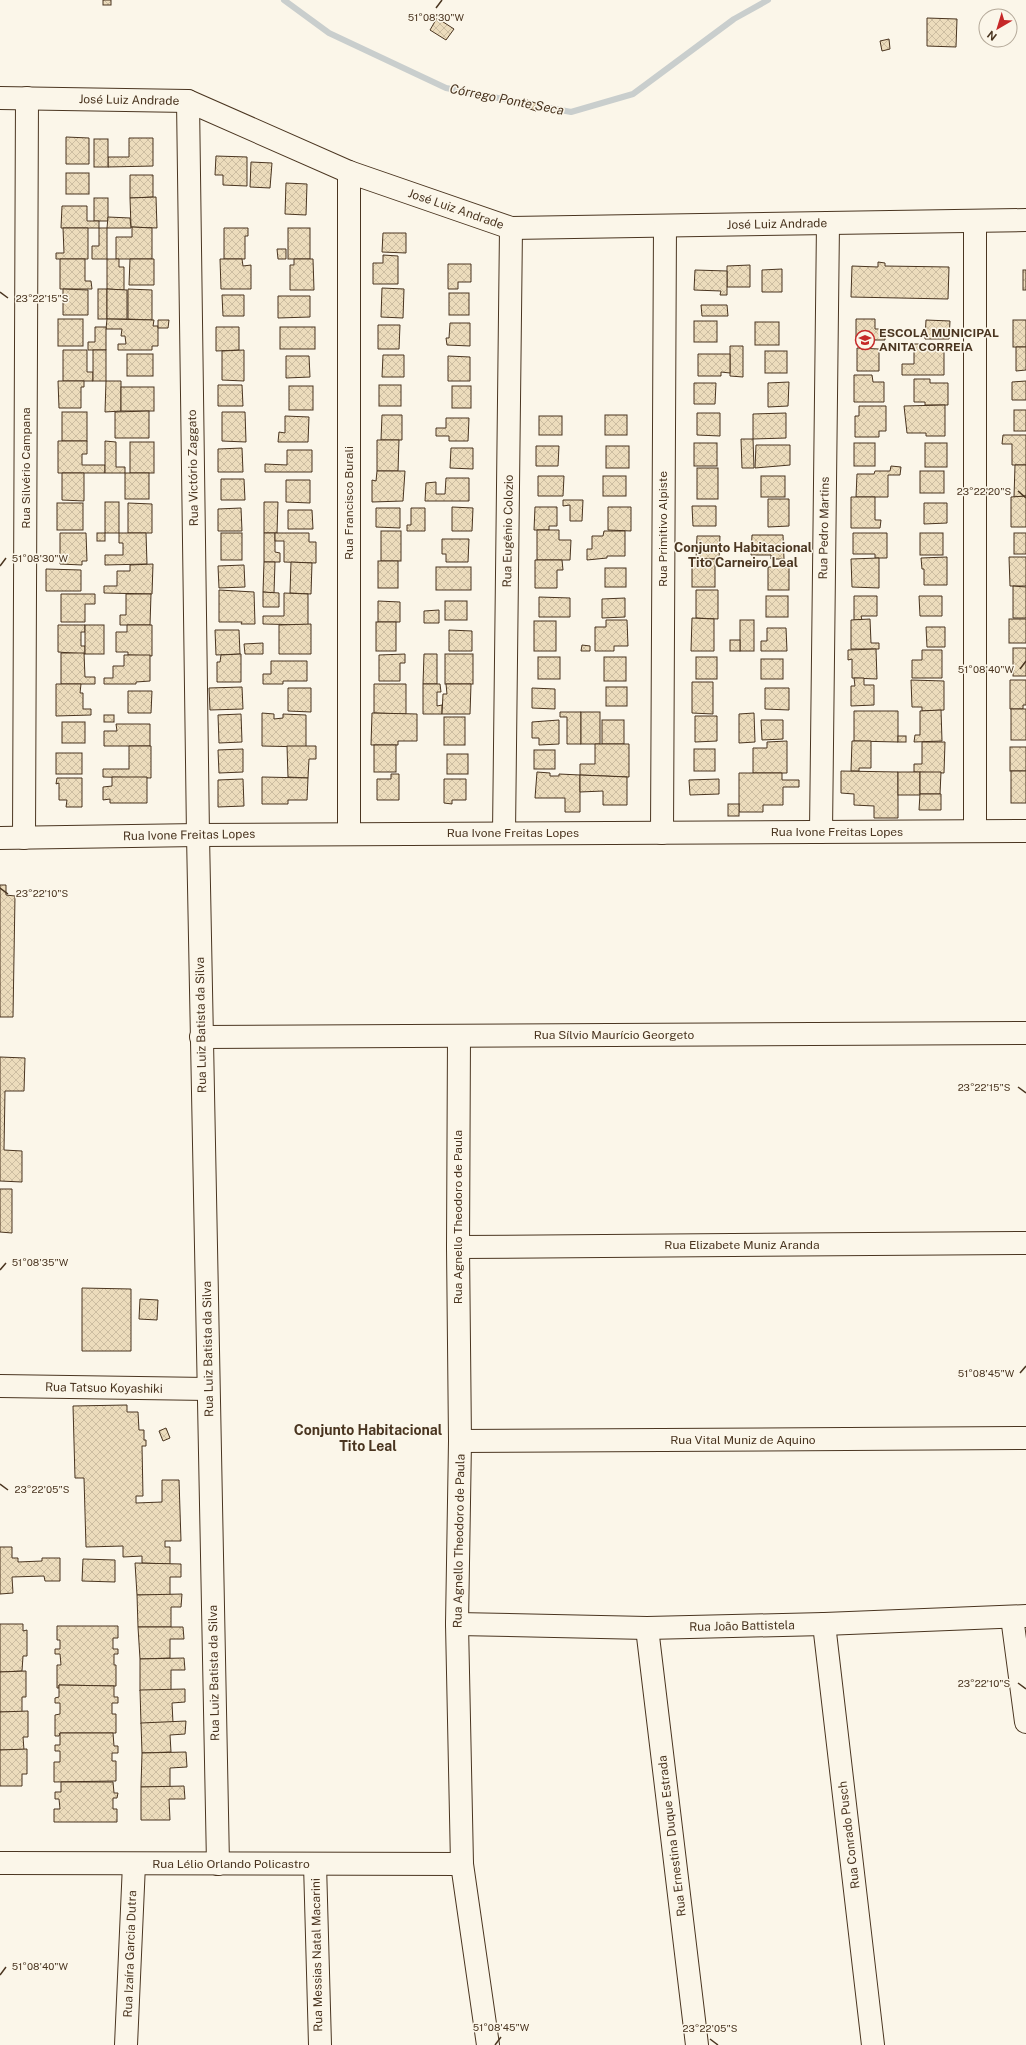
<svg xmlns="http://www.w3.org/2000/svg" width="1026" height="2045" font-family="'Public Sans',sans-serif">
<defs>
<pattern id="building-cross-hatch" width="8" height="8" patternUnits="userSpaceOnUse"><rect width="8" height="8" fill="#ecdcbc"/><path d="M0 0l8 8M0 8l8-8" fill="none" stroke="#ccbda1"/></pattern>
</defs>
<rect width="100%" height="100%" fill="#fbf6e9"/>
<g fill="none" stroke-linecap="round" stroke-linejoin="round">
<path stroke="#c9cecd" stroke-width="6" d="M284 0 329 33 446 88 571 112 633 94 734 19 768 0"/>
</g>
<g fill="url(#building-cross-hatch)" stroke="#4a3520">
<rect x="103" y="0" width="8" height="5"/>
<path d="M437 18 454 29 446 40 430 30Z"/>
<path d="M927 18 957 19 956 47 927 46Z"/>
<path d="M889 39 890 49 882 51 880 41Z"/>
<path d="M527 100 538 104 536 111 524 107Z"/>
<path d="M66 137 89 138V164H66Z"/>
<path d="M129 138H153V166L108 167V157H129Z"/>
<rect x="94" y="139" width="14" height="28"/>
<path d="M216 156 247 157V186L223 185V175H215Z"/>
<path d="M251 162 272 163 270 188 250 187Z"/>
<rect x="66" y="173" width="23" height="21"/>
<path d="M130 175H153V197L130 198Z"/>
<path d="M286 183 307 184 306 215 285 214Z"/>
<path d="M156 197 157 228 131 227 130 198Z"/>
<rect x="94" y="198" width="14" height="23"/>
<path d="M62 206H87V221H99V228H61Z"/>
<path d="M108 217 130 218 131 228H107Z"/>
<path d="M132 227 152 228V259H116V237H132Z"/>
<path d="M63 228H88V259H56V253H64Z"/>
<path d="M99 228H107V259H92V246H99Z"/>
<path d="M224 228H248V236H245V259H224Z"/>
<rect x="288" y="228" width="22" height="31"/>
<path d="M383 233H406V253L382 252Z"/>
<path d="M277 249H286V259H278Z"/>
<path d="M383 255 398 256V284H373V263H383Z"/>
<path d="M60 259H85V281H91L92 289H60Z"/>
<path d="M107 259H119V267H124V290L107 289Z"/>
<path d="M130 259H154V285H129Z"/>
<path d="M220 259H242L243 266 251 265V289H221Z"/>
<path d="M294 259H313L314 290H290V265H294Z"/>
<path d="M878 262 885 263V266L949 267 948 299 851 297 852 266 878 267Z"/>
<path d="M448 264H471V282H458V289H448Z"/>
<path d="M750 265V287H727V266Z"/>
<path d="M782 269V292H762V270Z"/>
<path d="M695 270 727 271V295H720L721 291 694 290Z"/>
<rect x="1023" y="270" width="3" height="20"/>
<path d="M382 288 404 289 403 318 381 317Z"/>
<path d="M63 289 88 290V315H63Z"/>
<rect x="98" y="289" width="9" height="30"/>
<path d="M107 289 127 290V319H107Z"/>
<path d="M128 289 152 290V320L128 319Z"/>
<rect x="449" y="293" width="20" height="22"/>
<path d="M222 295H244V316H223Z"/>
<path d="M278 296H310V317L278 318Z"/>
<path d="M701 305H727L728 316H702Z"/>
<rect x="58" y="319" width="25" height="27"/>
<path d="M107 319 154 320 153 326H158V346H152V350H118V344H126L125 336H121L122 329H106Z"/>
<path d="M856 319H875V329H885V340H856Z"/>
<path d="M158 320H169L168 328H158Z"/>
<path d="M926 320 950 321 949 339H925Z"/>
<rect x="1013" y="320" width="13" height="27"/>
<rect x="694" y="321" width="23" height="21"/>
<rect x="755" y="322" width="24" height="23"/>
<path d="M450 323H470V346L447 345 446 338H449Z"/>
<path d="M378 325H400L399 349H378Z"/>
<path d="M95 327H106V350H88V342H95Z"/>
<path d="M216 327H239V350L216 351Z"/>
<rect x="280" y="327" width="35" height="22"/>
<path d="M914 344H944V375H902V364H914Z"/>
<path d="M730 346H743V377L730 376Z"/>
<path d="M1016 347H1026V370L1016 371Z"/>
<path d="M857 348 879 349V371H857Z"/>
<path d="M63 350H87V372H93V381H63Z"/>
<rect x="93" y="350" width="13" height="31"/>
<path d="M244 350V381L222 380V351Z"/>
<rect x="765" y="351" width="22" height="22"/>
<rect x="127" y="354" width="26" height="22"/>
<path d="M698 354H730V373L721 372V376H698Z"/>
<path d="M383 355H404V377H382Z"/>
<path d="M286 356H309L310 377 286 378Z"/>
<path d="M448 356 470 357V381H448Z"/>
<path d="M854 375H872L873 382H884V402H854Z"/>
<path d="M914 379H930V383H948V405H925V402H914Z"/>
<path d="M58 381H84V387H81V408H59Z"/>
<path d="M106 381H121V411L105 412Z"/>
<path d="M1026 381V400H1012V382Z"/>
<path d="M789 382 788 406 768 407V383Z"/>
<path d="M694 383H716L715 404H694Z"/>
<path d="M218 385H242L243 406H218Z"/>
<rect x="379" y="385" width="22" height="21"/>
<rect x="289" y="386" width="24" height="24"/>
<rect x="452" y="386" width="19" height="22"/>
<rect x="121" y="387" width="33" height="24"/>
<path d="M945 405V436H926V433H907L904 406Z"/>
<path d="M859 406H886V431H879V437H855V416H859Z"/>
<rect x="1014" y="410" width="12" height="21"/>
<path d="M149 411V438H115V412Z"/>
<rect x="62" y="412" width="25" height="29"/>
<path d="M222 412H245L246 442 222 441Z"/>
<path d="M697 413H720V436L697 435Z"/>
<path d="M786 413V438L753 439V414Z"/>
<path d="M382 415H402V440H381Z"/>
<rect x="605" y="415" width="22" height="20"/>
<path d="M285 416 309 417 308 442H278L279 432 285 433Z"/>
<rect x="539" y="416" width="23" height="19"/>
<path d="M446 418H469L468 441H449V436H436V428H446Z"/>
<path d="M1003 435H1026V465H1012V444H1002Z"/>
<path d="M741 439H753L754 468H742Z"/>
<path d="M377 440H399L398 471H377Z"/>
<path d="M58 441H87V454H82V465H105V473H58Z"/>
<path d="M105 441 116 442V467H125V473H105Z"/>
<rect x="130" y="442" width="24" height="31"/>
<rect x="694" y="443" width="23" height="23"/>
<rect x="854" y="443" width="21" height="23"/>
<rect x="925" y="443" width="22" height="24"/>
<path d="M756 445H790V465L755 468Z"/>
<path d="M536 446H559L558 466H536Z"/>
<rect x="606" y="446" width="23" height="22"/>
<path d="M242 448 243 472H218V449Z"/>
<path d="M451 448H473V469L450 468Z"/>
<path d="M287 450H312V472H265V464L287 465Z"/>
<path d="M1015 465H1026V496L1014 497Z"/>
<path d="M891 466 901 467 900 475H888V497H856L857 474H874L875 471H890Z"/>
<rect x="697" y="468" width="21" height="31"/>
<path d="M377 471H405L403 501 372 502V480L376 481Z"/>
<rect x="920" y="471" width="24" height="22"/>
<path d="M62 473H84V501L62 500Z"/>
<rect x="125" y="473" width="24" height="26"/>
<path d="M538 476H564L563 496H538Z"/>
<rect x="603" y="476" width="23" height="20"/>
<rect x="761" y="476" width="24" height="21"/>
<path d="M446 478H469V501H425L426 483 436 482V494H445Z"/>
<path d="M221 479H244L245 500H221Z"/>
<path d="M286 480H310V503L286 502Z"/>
<path d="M1026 496V527H1011V497Z"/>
<path d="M851 497H875V520H881L880 528H851Z"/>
<path d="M768 499H789V526L768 527Z"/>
<path d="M563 500H583L582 521H570V505L563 506Z"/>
<rect x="105" y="502" width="14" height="31"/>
<path d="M264 502H278L277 533H264Z"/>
<rect x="57" y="503" width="26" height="27"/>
<path d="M128 503 152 504V533H128Z"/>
<path d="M924 503H947V523L924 524Z"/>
<path d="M692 506H716V526H693Z"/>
<path d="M452 507 473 508 472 531H452Z"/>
<path d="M535 507H557V526H549V530H534Z"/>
<path d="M608 507H631V531L608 530Z"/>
<path d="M241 508 242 531H218V509Z"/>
<path d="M376 508H400V528L376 527Z"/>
<path d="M411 508H425V531H407V525H411Z"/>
<path d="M288 510H312L313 529H288Z"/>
<path d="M537 530H559V540H571L570 560H537Z"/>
<rect x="381" y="531" width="20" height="30"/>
<path d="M604 531H625V556H607V558L587 560V549H592V536H603Z"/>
<path d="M60 533H86L87 561H82V565L60 564Z"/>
<rect x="97" y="533" width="8" height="8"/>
<path d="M119 533H146L147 564 105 565V555H123V543H119Z"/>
<rect x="221" y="533" width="21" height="27"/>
<path d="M264 533H275V552L280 553V562H264Z"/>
<path d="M275 533H309V542H316V563L284 562V541H275Z"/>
<path d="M853 533H887V558H875V554H853Z"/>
<rect x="920" y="533" width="23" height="22"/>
<rect x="1014" y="533" width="12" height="21"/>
<path d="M752 535H783L784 559H771V555H751Z"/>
<path d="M697 536H720L719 559H696Z"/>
<path d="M442 539H469L468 562H446V554H442Z"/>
<path d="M947 557V585H924V569H922L921 558Z"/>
<path d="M1009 557H1026V586H1010Z"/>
<path d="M879 558V588L852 587 851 559Z"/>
<rect x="692" y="559" width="23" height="28"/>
<path d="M535 560H562L563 570H557V588H535Z"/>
<rect x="378" y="561" width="20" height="27"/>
<path d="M264 562H275L274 593 263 592Z"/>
<path d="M291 562 312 563 311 594 290 593Z"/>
<path d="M153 564 152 594 104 593V586H117V571H130V565Z"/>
<path d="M244 565 245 587 219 588 218 566Z"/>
<rect x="436" y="567" width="35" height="23"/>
<rect x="768" y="567" width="21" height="23"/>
<rect x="605" y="568" width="21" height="19"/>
<path d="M46 569 81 570V591H46Z"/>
<path d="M1013 586 1026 587V618H1013Z"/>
<path d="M219 590 254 592 255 624H241L242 622H219Z"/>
<path d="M696 590H718V619L696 618Z"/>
<path d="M263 592 279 593V607H263Z"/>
<path d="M284 593 308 594V625L263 624V616H284Z"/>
<path d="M61 594H95V604H85V622H61Z"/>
<path d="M126 594H151L150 625H120V615H126Z"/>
<rect x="766" y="596" width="22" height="21"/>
<path d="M854 596H877V616H861L862 620H854Z"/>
<path d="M919 596H942V616H920Z"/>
<path d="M539 597 570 598V617H539Z"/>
<path d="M625 598V617L602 618V599Z"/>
<path d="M378 601 400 602V622H378Z"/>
<rect x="445" y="601" width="22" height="19"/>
<path d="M439 610V623H424V611Z"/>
<path d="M692 618 714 619V651H691Z"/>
<path d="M870 619 871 643H879V649H851V620Z"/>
<rect x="1009" y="619" width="17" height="24"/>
<path d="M606 620H627L628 646H614V651H595V627H606Z"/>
<rect x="740" y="620" width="14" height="31"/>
<rect x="534" y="621" width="22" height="30"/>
<rect x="376" y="622" width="20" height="29"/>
<path d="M311 624V654H279V625Z"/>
<path d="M58 625H85V632H81V646H85V654L58 652Z"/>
<rect x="85" y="625" width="19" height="29"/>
<path d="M127 625H152V656L128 655V652H116V632H127Z"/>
<path d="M926 627H945V647H927Z"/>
<path d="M767 628H786L787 651H761V641H767Z"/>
<path d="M215 630H239L240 654 216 655Z"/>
<path d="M449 630 472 631V651H449Z"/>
<rect x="730" y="640" width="10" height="11"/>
<path d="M263 643V654H245L244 644Z"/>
<path d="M582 645 590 646V651H581Z"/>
<rect x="1013" y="648" width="13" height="28"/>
<path d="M876 649 877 679 852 678V659L848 660V650Z"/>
<path d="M922 650H942V678H912V660H922Z"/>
<path d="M61 653H84L85 677H95V684H61Z"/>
<path d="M241 654V682H217V662H220L221 655Z"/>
<path d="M405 654V663H400V681H379V655Z"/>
<path d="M424 654H437V684H423Z"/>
<rect x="445" y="654" width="28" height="30"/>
<path d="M124 655H150V681L136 682V684H104V678H113V666H124Z"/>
<rect x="538" y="657" width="22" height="22"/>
<rect x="604" y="657" width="22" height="24"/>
<rect x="696" y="657" width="21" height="22"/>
<rect x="761" y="659" width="22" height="20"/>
<path d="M271 661H307V681H283V684H263V674H271Z"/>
<path d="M854 678H864V685H874V705L851 706V686H855Z"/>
<path d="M911 680 944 681V710L922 711V707H912Z"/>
<path d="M1010 680H1026V705H1023V709H1010Z"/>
<path d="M692 682H713V714L692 713Z"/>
<path d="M56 684H81L80 693H83V709H91V715L56 716Z"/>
<path d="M374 684H406V714L374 713Z"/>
<path d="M423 684H440L441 692H437V706L442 705V714H423Z"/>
<path d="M446 684H471L470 714H442L443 694H447Z"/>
<path d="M242 687 243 709 210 710 209 688Z"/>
<rect x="606" y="687" width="21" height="19"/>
<path d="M288 688H311V712L288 711Z"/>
<path d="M532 688 555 689V709L532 708Z"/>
<path d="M765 688H789V710L765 709Z"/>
<path d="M128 691H152L151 713H128Z"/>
<rect x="1011" y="709" width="15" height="31"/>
<path d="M941 710 942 741 914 742 915 735H920V711Z"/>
<path d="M854 711H898V742L854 741Z"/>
<path d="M560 712H581V744H567V717H560Z"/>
<rect x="581" y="712" width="19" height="32"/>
<path d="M262 713 274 714V719L283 718V714L306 715V747L262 746Z"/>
<path d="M372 713 417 714V741H398V745H371Z"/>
<path d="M754 713 755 742 739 743V714Z"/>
<path d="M241 714 242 742 219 743 218 715Z"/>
<rect x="104" y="715" width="10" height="7"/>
<path d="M695 716H717V741L695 742Z"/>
<rect x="444" y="717" width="21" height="28"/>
<path d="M559 720V744L539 745V738H532V722Z"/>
<rect x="602" y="720" width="22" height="24"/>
<path d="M761 720H783V739L762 740Z"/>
<rect x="62" y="722" width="23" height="21"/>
<path d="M116 724H150V746H104V731H117Z"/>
<rect x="898" y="736" width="8" height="6"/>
<path d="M787 741V773H753V748H767V742Z"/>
<path d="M852 741H871V768H859V771H851Z"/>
<path d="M922 742H945L944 773 914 772V764H922Z"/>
<path d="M595 744H629V777L580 775V764H595Z"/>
<rect x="374" y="745" width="22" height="27"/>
<path d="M129 746H151V778L103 777V769H129Z"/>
<path d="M287 746H316V759H309L308 778 288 777Z"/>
<rect x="1010" y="747" width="16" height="24"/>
<path d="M243 749V772L219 773 218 750Z"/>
<rect x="694" y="749" width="21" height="22"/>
<rect x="534" y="750" width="21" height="19"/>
<rect x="56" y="753" width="26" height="21"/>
<rect x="447" y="754" width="21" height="20"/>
<path d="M841 771 898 772V818H874V806L854 805V794L841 793Z"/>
<rect x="1011" y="771" width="15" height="32"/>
<path d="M537 772 550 773V776H559V774L580 775V812H565V798H535Z"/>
<rect x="898" y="772" width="22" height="23"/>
<path d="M920 772H941L940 794H920Z"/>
<path d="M739 773H782V780H799V787H783V805H763V812H739Z"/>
<path d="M391 774H399V800H377V779H391Z"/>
<path d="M580 775 627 777V805H603V791L580 792Z"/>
<path d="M112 777H147V803H110V799L103 800V787L112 786Z"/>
<path d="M262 777 308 778 307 800H288V804H262Z"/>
<path d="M57 778H82V807H66L67 800H59V783L56 784Z"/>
<path d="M243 779 244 806 218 807V780Z"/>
<path d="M444 779H466V800H452V804L444 803Z"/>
<path d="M719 779V794L690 795 689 780Z"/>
<path d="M920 794H941V810H919Z"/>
<rect x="728" y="804" width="11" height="12"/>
<path d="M0 885H6V895L15 896 13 1017H0Z"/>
<path d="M0 1057 25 1058 24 1091H5L4 1150 22 1151V1182L0 1181Z"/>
<path d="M0 1189H12V1233L0 1232Z"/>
<path d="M82 1288 131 1289V1351H82Z"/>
<path d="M140 1299 158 1300 157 1320 139 1319Z"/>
<path d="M127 1405V1412H138L139 1430H144V1440H146V1446H142L143 1496H136V1503L162 1502V1480H179L181 1541H165V1547H170V1564L142 1563V1556L123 1557V1546L86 1547 84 1478H75L73 1406Z"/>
<path d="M166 1428 170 1438 163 1441 159 1431Z"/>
<path d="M0 1547H12V1558H18V1562L42 1561V1558H60V1581H45L44 1576 12 1577 13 1593 0 1594Z"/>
<path d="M83 1559 115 1560V1582L82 1581Z"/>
<path d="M135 1563 181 1564V1577H170V1595H137Z"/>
<path d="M182 1594 181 1607H171V1627H138L137 1595Z"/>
<path d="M0 1624H23V1631L27 1630V1656H23L22 1671 0 1672Z"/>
<path d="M57 1626H118V1638H113V1649H118V1654H114V1665H116V1686L59 1685V1688H57V1665H61L60 1654H55V1649H60V1640H57Z"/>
<path d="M138 1627H183L184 1639H170V1658L140 1659Z"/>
<path d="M184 1658 185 1670H171V1690L140 1691V1659Z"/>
<path d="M26 1671V1697H22V1712H0V1672Z"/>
<path d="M59 1685 114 1686V1697H118V1703H112V1714H116V1733H60L59 1736H55V1715L60 1714V1703H55V1698L59 1697Z"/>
<path d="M185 1689V1702L172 1703 173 1723 141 1724 140 1690Z"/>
<path d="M28 1711V1737H23L24 1750H0V1712Z"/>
<path d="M186 1721 185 1734 170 1735 171 1752 142 1753 141 1723Z"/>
<path d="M60 1733H113L114 1746H118V1753H112V1761H116V1781L54 1782V1762H60V1751H55V1745H60Z"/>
<path d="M27 1749V1774H22V1786H0V1750Z"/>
<path d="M186 1752 187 1767 170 1768V1787H141L142 1753Z"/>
<path d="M61 1782H113L114 1793H118L117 1798H113V1809H117V1822H54V1809H60L59 1799H55V1792H61Z"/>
<path d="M184 1786 185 1799H169L170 1820H141V1787Z"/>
</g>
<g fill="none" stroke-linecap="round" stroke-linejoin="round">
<g stroke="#4a3520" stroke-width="24">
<g id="minor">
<path d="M0 98 188 101 349 172 511 228 1026 220"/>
<path d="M188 101 198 835 218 1864"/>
<path d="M349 172V834"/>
<path d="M975 221V831"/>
<path d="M821 832 828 223"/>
<path d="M504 833 511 228"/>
<path d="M662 833 665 226"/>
<path d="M0 838 198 835 1026 831"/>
<path d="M24 838 27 98"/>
<path d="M459 1036 458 1247 460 1441 457 1624 462 1864 488 2045"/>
<path d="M201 1037 1026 1033"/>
<path d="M458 1247 1026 1243"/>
<path d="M0 1386 208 1389"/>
<path d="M460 1441 1026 1438"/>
<path d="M1012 1617 1026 1722"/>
<path d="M457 1624 647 1628 824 1624 1026 1616"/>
<path d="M824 1624 873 2045"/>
<path d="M647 1628 697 2045"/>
<path d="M0 1863 462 1864"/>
<path d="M315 1864 320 2045"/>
<path d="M126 2045 134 1864"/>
</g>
</g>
<use href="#minor" stroke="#fbf6e9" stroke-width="22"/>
</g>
<path fill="none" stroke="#4a3520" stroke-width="1.5" d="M436 8 442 0M0 292 8 298M1018 491 1026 498M0 566 6 558M1020 669 1026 661M0 888 8 894M1018 1087 1026 1093M0 1270 6 1263M1020 1373 1026 1366M0 1484 8 1490M1018 1683 1026 1689M0 1975 6 1967M710 2039 718 2045M495 2045 501 2037"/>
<defs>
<g id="school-ring" transform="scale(1)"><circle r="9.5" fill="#fbf6e9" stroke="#c62828" stroke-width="1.5"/><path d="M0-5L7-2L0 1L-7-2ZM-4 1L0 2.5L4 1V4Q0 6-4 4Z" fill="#c62828"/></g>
</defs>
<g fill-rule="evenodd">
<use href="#school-ring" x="865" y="340"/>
</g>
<g text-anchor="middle" stroke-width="3" stroke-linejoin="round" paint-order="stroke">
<g font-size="12" fill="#4a3520" stroke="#fbf6e9">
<text transform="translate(129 100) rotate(1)" y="4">José Luiz Andrade</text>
<text transform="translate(456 209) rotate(19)" y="4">José Luiz Andrade</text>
<text transform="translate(777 224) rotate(-1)" y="4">José Luiz Andrade</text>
<text transform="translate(26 468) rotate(-90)" y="4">Rua Silvério Campana</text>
<text transform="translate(193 468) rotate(-91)" y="4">Rua Victório Zaggato</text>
<text transform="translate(349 503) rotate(-90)" y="4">Rua Francisco Burali</text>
<text transform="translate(824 528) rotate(-89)" y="4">Rua Pedro Martins</text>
<text transform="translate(663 529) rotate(-90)" y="4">Rua Primitivo Alpiste</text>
<text transform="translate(508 531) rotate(-89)" y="4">Rua Eugênio Colozio</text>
<text x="837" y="836">Rua Ivone Freitas Lopes</text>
<text x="513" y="837">Rua Ivone Freitas Lopes</text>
<text transform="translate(189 835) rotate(-1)" y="4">Rua Ivone Freitas Lopes</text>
<text transform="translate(201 1025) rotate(-91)" y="4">Rua Luiz Batista da Silva</text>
<text x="614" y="1039">Rua Sílvio Maurício Georgeto</text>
<text transform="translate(458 1217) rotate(-90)" y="4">Rua Agnello Theodoro de Paula</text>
<text x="742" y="1249">Rua Elizabete Muniz Aranda</text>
<text transform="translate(208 1349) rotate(-91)" y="4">Rua Luiz Batista da Silva</text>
<text transform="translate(104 1388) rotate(1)" y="4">Rua Tatsuo Koyashiki</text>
<text x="743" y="1444">Rua Vital Muniz de Aquino</text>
<text transform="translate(459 1541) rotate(-89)" y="4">Rua Agnello Theodoro de Paula</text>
<text transform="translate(742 1626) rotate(-1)" y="4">Rua João Battistela</text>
<text transform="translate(214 1673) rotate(-91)" y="4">Rua Luiz Batista da Silva</text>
<text transform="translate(849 1835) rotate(-97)" y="4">Rua Conrado Pusch</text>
<text transform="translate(672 1836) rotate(-97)" y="4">Rua Ernestina Duque Estrada</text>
<text x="231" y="1868">Rua Lélio Orlando Policastro</text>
<text transform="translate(130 1954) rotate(-88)" y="4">Rua Izaíra Garcia Dutra</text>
<text transform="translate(317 1955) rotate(-91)" y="4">Rua Messias Natal Macarini</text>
</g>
<g font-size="12" font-weight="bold" fill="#4a3520" stroke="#fbf6e9" text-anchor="start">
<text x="879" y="337">ESCOLA MUNICIPAL<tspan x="879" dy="14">ANITA CORREIA</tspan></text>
</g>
<g font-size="13" font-style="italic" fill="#4a3520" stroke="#fbf6e9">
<text transform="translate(507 99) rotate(11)" y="5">Córrego Ponte Seca</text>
</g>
<g font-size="13" font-weight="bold" fill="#4a3520" stroke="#fbf6e9">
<text x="743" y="552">Conjunto Habitacional<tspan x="743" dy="15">Tito Carneiro Leal</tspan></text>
</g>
<g font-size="14" font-weight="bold" fill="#4a3520" stroke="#fbf6e9">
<text x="368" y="1435">Conjunto Habitacional<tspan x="368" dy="16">Tito Leal</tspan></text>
</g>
</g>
<g font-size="10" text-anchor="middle" fill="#4a3520" stroke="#fbf6e9" stroke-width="3" stroke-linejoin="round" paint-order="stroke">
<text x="436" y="21">51°08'30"W</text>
<text x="42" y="302">23°22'15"S</text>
<text x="984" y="495">23°22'20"S</text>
<text x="40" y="562">51°08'30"W</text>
<text x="986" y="673">51°08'40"W</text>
<text x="42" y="897">23°22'10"S</text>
<text x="984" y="1091">23°22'15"S</text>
<text x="40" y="1266">51°08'35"W</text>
<text x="986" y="1377">51°08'45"W</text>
<text x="42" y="1493">23°22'05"S</text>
<text x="984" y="1687">23°22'10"S</text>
<text x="40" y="1970">51°08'40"W</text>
<text x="501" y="2031">51°08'45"W</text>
<text x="710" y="2032">23°22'05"S</text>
</g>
<g transform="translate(998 28) rotate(218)"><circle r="19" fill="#fbf6e9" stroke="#b4a999"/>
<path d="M0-3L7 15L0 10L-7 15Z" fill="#c62828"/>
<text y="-6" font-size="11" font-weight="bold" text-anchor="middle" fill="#4a3520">N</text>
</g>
</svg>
